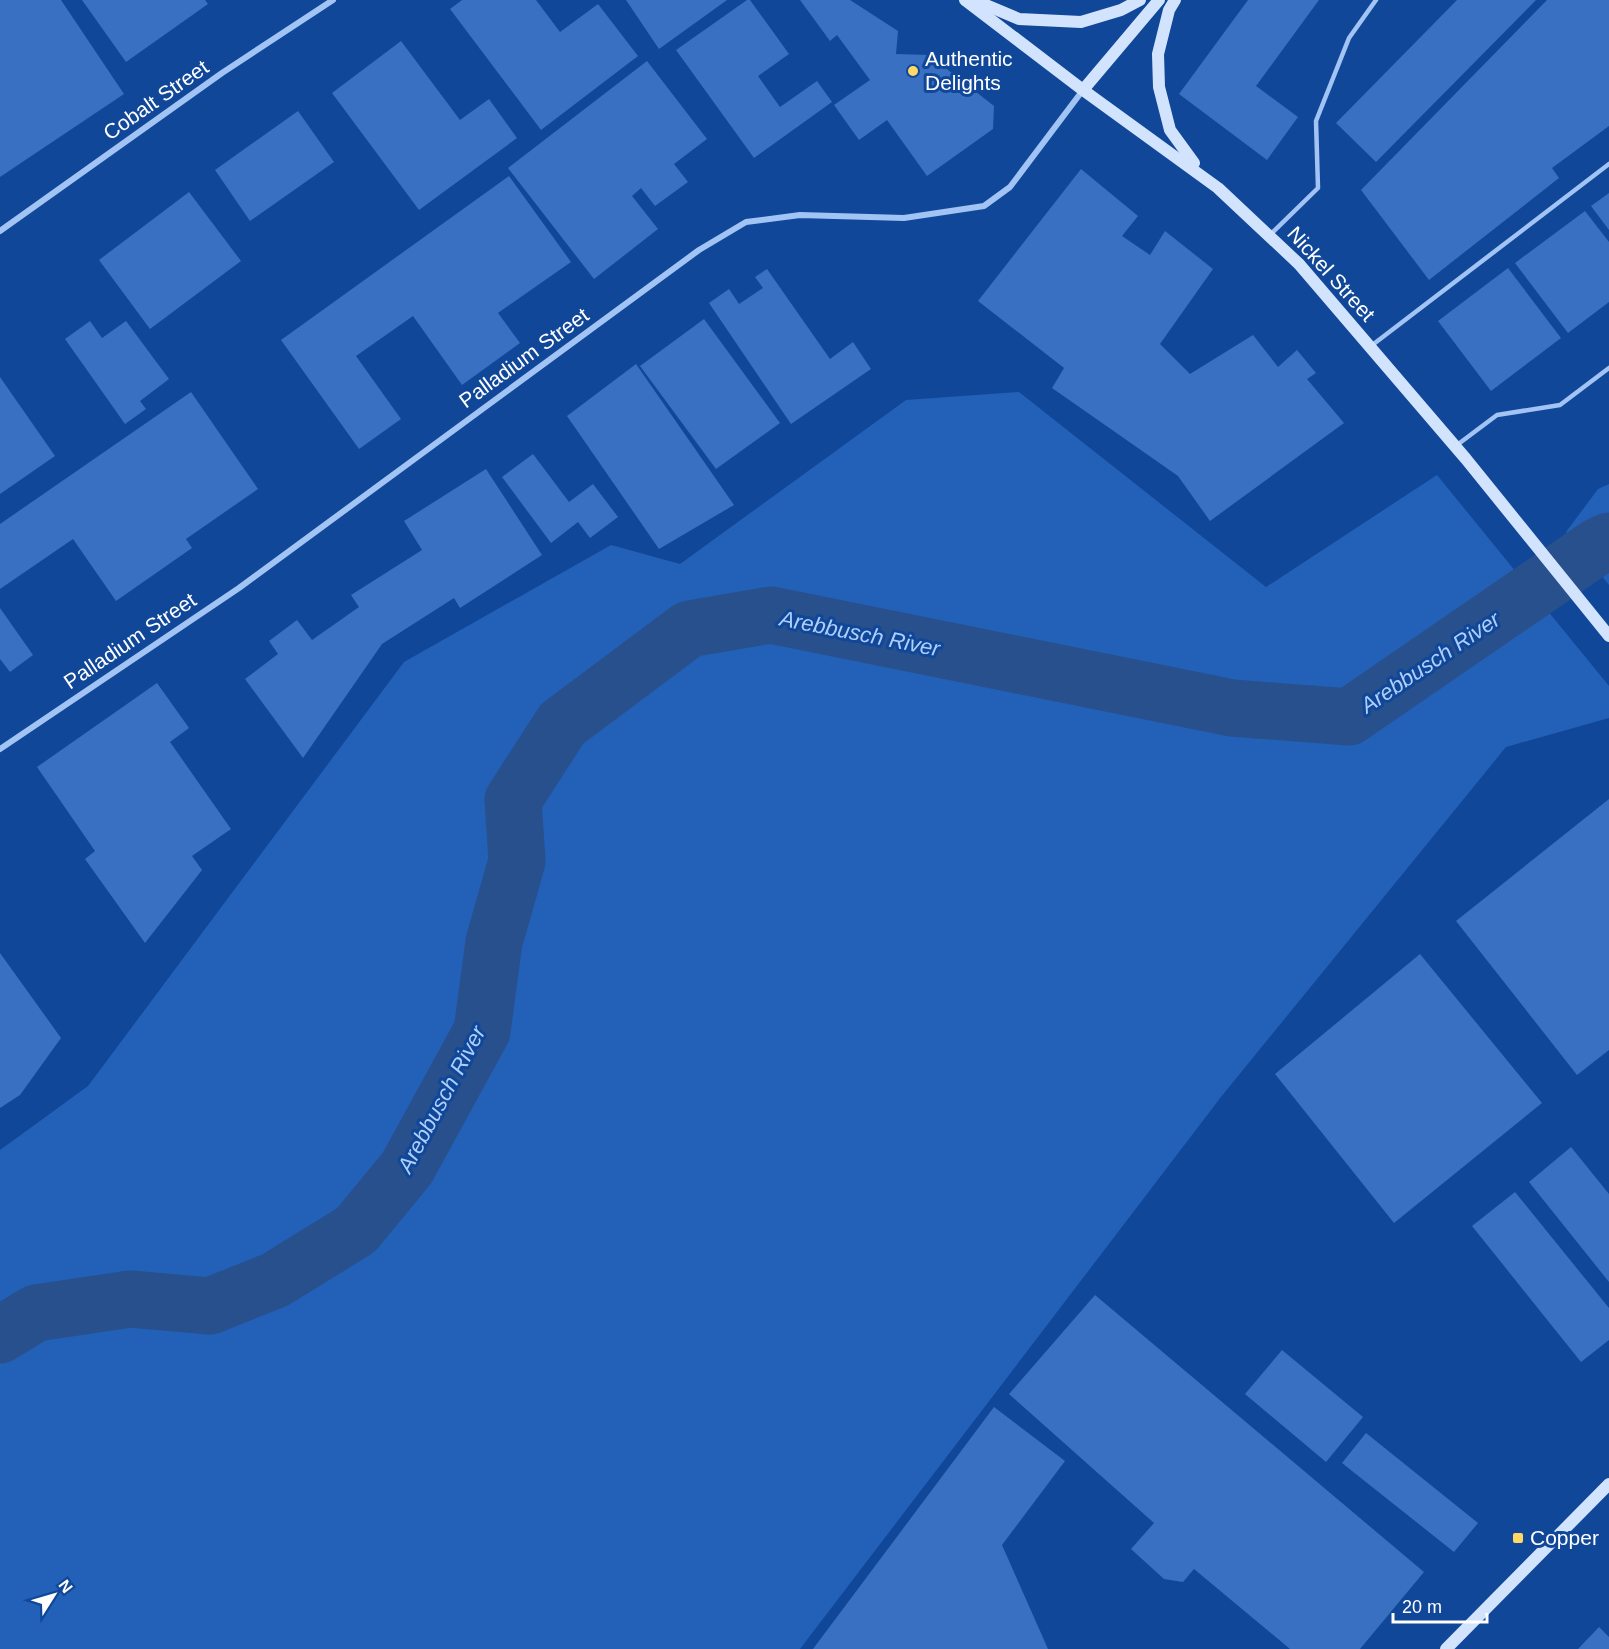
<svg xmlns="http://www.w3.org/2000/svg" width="1609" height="1649" font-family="Helvetica,sans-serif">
<rect width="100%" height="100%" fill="#104799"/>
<g fill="#2360b8">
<path d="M1019 392 1266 587 1437 475 1609 686V718L1506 747 1221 1097 800 1649H0V1150L88 1086 404 662 611 545 680 564 906 400Z"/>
<path d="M1609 484V585L1566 532 1598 489Z"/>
</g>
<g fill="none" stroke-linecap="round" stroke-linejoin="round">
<path stroke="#28508d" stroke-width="57" d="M0 1335 36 1313 130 1299 210 1306 275 1280 356 1230 407 1168 482 1031 494 942 517 861 513 800 562 724 689 629 771 615 1232 708 1349 717 1598 546 1609 541"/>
</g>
<g fill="#3970c1">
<path d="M0 0H61L124 94 0 177Z"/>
<path d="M82 0H205L208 4 126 62Z"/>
<path d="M462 0H536L560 32 598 4 638 56 541 130 450 9Z"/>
<path d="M626 0H727L659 49Z"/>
<path d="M747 0H750L789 54 758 76 780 107 817 81 832 102 754 158 676 50Z"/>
<path d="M800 0H850L898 31 896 54 929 55 994 106 993 129 927 176 887 120 859 140 834 105 870 80 837 35 830 41Z"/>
<path d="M1248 0H1319L1256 86 1298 117 1267 160 1179 94Z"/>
<path d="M1457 0H1536L1376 162 1336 123Z"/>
<path d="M1547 0H1609V126L1552 168 1559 178 1429 280 1361 190Z"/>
<path d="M401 41 460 120 489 99 517 138 419 210 332 93Z"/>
<path d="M647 61 707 139 674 164 688 182 655 206 641 188 632 196 658 229 594 279 508 168Z"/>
<path d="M298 111 334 162 250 221 215 170Z"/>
<path d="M1081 169 1138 216 1122 236 1150 255 1165 231 1213 269 1160 344 1190 374 1253 335 1278 367 1297 350 1316 373 1307 379 1344 423 1210 521 1178 476 1052 388 1064 368 978 301Z"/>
<path d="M509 176 571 262 498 313 520 343 462 385 413 316 356 356 401 419 359 449 281 340Z"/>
<path d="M189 192 241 261 150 329 99 260Z"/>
<path d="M1609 193V230L1591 206Z"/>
<path d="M1585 211 1609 242V302L1568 333 1515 263Z"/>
<path d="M1508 268 1561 338 1491 391 1438 321Z"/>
<path d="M767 269 830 359 853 342 871 369 791 424 709 303 729 289 739 304 763 288 755 277Z"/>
<path d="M704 319 780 423 716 469 640 366Z"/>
<path d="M90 321 102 338 126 321 169 379 140 401 146 409 125 424 65 339Z"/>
<path d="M636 364 734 505 659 549 567 416Z"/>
<path d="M0 377 55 456 0 494Z"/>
<path d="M191 392 258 489 186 539 192 548 116 601 73 539 0 589V524Z"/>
<path d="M533 454 569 502 593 484 618 517 590 538 578 522 551 543 502 477Z"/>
<path d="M486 469 542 555 460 608 454 598 382 644 303 758 245 679 278 654 269 641 297 620 312 640 359 607 351 595 422 550 404 521Z"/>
<path d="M0 608 33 655 10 672 0 659Z"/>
<path d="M157 683 189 728 170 742 231 829 192 856 202 870 145 943 85 859 95 851 37 767Z"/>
<path d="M1609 799V1050L1577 1075 1456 921Z"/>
<path d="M0 953 61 1038 20 1095 0 1108Z"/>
<path d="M1420 954 1542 1103 1394 1223 1275 1074Z"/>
<path d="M1571 1147 1609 1194V1282L1529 1182Z"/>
<path d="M1515 1192 1609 1308V1340L1581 1362 1472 1226Z"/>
<path d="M1095 1295 1424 1572 1360 1649H1290L1194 1569 1183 1582 1164 1579 1131 1549 1154 1523 1009 1394Z"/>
<path d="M1282 1350 1363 1417 1326 1462 1245 1394Z"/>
<path d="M994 1407 1065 1461 1002 1545 1048 1649H813Z"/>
<path d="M1366 1433 1478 1523 1454 1552 1342 1463Z"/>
<path d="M1599 1627 1609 1637V1649H1578Z"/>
</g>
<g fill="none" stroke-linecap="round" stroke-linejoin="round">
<g stroke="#a2c4f4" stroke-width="4.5">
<path d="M1270 235 1318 188 1316 121 1349 38 1376 0"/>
<path d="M1371 346 1609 164"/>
<path d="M1457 445 1497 415 1560 405 1609 368"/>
</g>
<g stroke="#a2c4f4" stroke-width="6">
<path d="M0 231 222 73 333 0"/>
<path d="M0 749 239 588 699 250 746 222 800 215 904 218 984 206 1010 187 1083 90"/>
</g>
<g stroke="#d2e3fd" stroke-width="12">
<path d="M965 0 1083 90 1218 188 1299 264 1466 459 1609 636"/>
<path d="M974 0 1019 19 1081 22 1121 10 1140 0"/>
<path d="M1175 0 1169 10 1158 54 1159 87 1170 130 1194 163"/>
<path d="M1083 90 1159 0"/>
<path d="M1446 1649 1609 1484"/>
</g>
</g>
<g fill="#ffd866" stroke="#104799" stroke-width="2">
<circle cx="913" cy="71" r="6"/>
<rect x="1512" y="1532" width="12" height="12" rx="3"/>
</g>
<g text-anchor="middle" stroke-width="6" stroke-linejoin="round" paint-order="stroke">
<g font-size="21" fill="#fff" stroke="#104799" text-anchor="start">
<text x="925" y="66">Authentic<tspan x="925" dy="24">Delights</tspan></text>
<text x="1530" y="1545">Copper</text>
</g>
<g font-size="21" fill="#fff" stroke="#104799">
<text transform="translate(156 100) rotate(-35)" y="7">Cobalt Street</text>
<text transform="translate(1331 274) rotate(48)" y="7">Nickel Street</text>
<text transform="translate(524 358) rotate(-36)" y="7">Palladium Street</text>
<text transform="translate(130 641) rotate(-34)" y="7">Palladium Street</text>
</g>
<g font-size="22" font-style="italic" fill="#afcffb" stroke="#104799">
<text transform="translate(860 633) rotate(11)" y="8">Arebbusch River</text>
<text transform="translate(1430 662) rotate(-34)" y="8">Arebbusch River</text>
<text transform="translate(441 1099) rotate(-62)" y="8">Arebbusch River</text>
</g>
</g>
<g transform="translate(54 1595) rotate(53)" stroke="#104799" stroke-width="4.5" paint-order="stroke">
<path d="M0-4.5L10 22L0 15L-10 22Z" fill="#ffffff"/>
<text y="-9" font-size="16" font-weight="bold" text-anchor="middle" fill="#ffffff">N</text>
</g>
<path d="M1393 1613v9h94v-9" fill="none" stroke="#ffffff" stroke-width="3"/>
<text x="1402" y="1613" font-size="18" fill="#ffffff" stroke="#104799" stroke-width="4.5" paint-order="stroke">20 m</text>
</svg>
